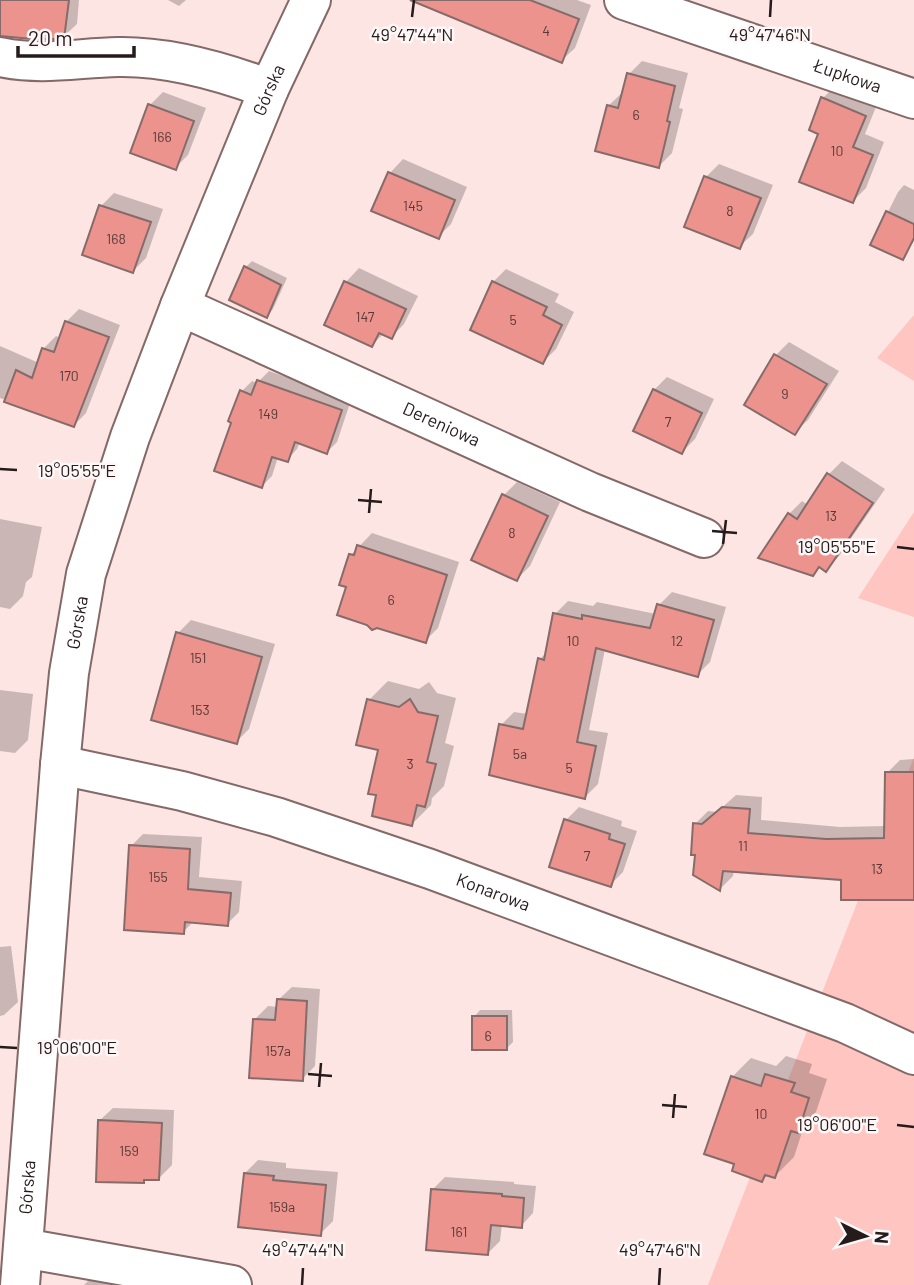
<svg xmlns="http://www.w3.org/2000/svg" width="914" height="1285" font-family="Barlow,sans-serif">
<rect width="100%" height="100%" fill="#fde5e3"/>
<g fill="#ffc5c0">
<path d="M914 315V381L877 358Z"/>
<path d="M914 512V617L858 598Z"/>
<path d="M914 757V1285H708Z"/>
</g>
<g fill="#0003">
<path d="M0 0H79L77 24 63 37 0 34Z"/>
<path d="M168 0H186L179 6Z"/>
<path d="M449 0H577L591 5 575 48 561 61Z"/>
<path d="M642 61 688 73 679 108 683 109 672 153 659 166 608 106 622 93 624 94 629 74Z"/>
<path d="M836 85 878 102 865 134 884 142 866 188 853 201 821 133 823 98Z"/>
<path d="M163 92 206 108 188 155 175 168 150 105Z"/>
<path d="M403 159 467 187 451 224 438 237 374 210 390 173Z"/>
<path d="M719 164 773 185 753 234 739 247 706 177Z"/>
<path d="M904 185 914 190V241L903 257 872 244 898 192Z"/>
<path d="M114 193 163 209 146 258 133 271 101 206Z"/>
<path d="M252 261 287 278 273 309 267 316 232 300 246 267Z"/>
<path d="M359 268 418 296 404 324 391 337 384 333 372 345 326 324 346 282Z"/>
<path d="M506 269 559 294 555 302 574 312 556 349 543 362 493 282Z"/>
<path d="M79 309 120 325 86 413 74 425 0 398V346L39 363 43 349 56 336 61 338 66 322Z"/>
<path d="M789 342 839 371 808 420 794 433 776 355Z"/>
<path d="M269 371 351 400 337 442 327 452 300 442 297 449 287 460 278 457 272 476 262 486 242 391 252 381 257 383Z"/>
<path d="M667 377 714 399 695 439 682 452 654 390Z"/>
<path d="M842 461 885 489 839 556 826 569 820 566 812 574 789 514 802 501 808 505 829 474Z"/>
<path d="M517 482 560 502 530 566 517 579 474 559 504 495Z"/>
<path d="M0 519 42 527 32 577 26 582 23 596 10 609 0 607Z"/>
<path d="M372 533 459 562 438 628 425 641 348 586 351 555Z"/>
<path d="M672 592 726 607 710 662 697 675 605 649 589 730 608 733 598 784 585 797 501 725 514 712 528 714 540 659 548 651 555 614 568 601 593 606 597 602 656 614 659 605Z"/>
<path d="M191 620 275 644 249 729 236 742 178 633Z"/>
<path d="M388 681 419 689 429 682 437 693 456 698 445 743 454 746 444 786 432 798 431 805 412 824 380 748 369 700Z"/>
<path d="M0 690 33 694 28 740 15 753 0 751Z"/>
<path d="M914 759V898L843 878 734 870 733 876 720 889 697 853 695 824 708 811 717 812 736 795 762 797 761 820 840 827 886 826 887 773 900 760Z"/>
<path d="M579 807 622 821 621 826 637 831 623 872 610 885 566 820Z"/>
<path d="M143 834 202 837 199 877 242 881 239 912 227 924 194 921 183 932 131 846Z"/>
<path d="M11 946 18 1002 4 1015 0 1016V947Z"/>
<path d="M292 987 320 989 315 1066 302 1079 255 1019 268 1006 278 1007V1000Z"/>
<path d="M480 1010H512L513 1042 506 1049 474 1017Z"/>
<path d="M786 1056 812 1064 809 1073 827 1079 816 1112 805 1123 794 1157 775 1176 768 1174 762 1180 732 1077 751 1058 776 1066Z"/>
<path d="M113 1108 174 1110 172 1165 159 1178H147L143 1182 99 1121Z"/>
<path d="M258 1160 286 1163V1168L338 1172 333 1221 320 1234 245 1173Z"/>
<path d="M445 1177 514 1182V1184L536 1186 533 1213 521 1226 502 1224 500 1241 488 1253 433 1189Z"/>
<path d="M94 1275 137 1285H84Z"/>
</g>
<g fill="#ec938d" stroke="#856b69" stroke-width="2">
<path d="M0 0H69L64 39H32L0 36Z"/>
<path d="M410 0H530L579 19 562 63Z"/>
<path d="M627 73 675 86 667 121 670 122 659 168 595 151 607 105 618 108Z"/>
<path d="M821 97 866 116 853 147 873 155 853 203 799 182 818 134 809 130Z"/>
<path d="M148 104 194 121 176 170 130 153Z"/>
<path d="M388 172 455 200 439 239 371 211Z"/>
<path d="M704 176 761 198 740 249 684 227Z"/>
<path d="M99 205 151 222 133 273 82 255Z"/>
<path d="M886 211 914 224V238L903 260 870 245Z"/>
<path d="M244 266 281 285 267 318 229 300Z"/>
<path d="M344 281 406 309 392 339 379 333 372 347 324 325Z"/>
<path d="M492 281 547 307 543 315 562 325 543 364 470 330Z"/>
<path d="M65 321 109 337 74 427 4 402 16 370 32 378 42 348 54 352Z"/>
<path d="M774 354 827 384 795 435 744 405Z"/>
<path d="M257 380 342 410 327 454 295 442 288 462 272 457 262 488 214 471 231 423 228 421 240 390 251 395Z"/>
<path d="M653 389 702 413 682 454 633 431Z"/>
<path d="M827 473 873 503 826 572 819 567 813 576 758 558 788 513 797 519Z"/>
<path d="M502 494 548 516 517 581 471 560Z"/>
<path d="M357 545 447 575 426 643 377 628 372 630 367 625 337 615 346 587 339 585 349 554 354 555Z"/>
<path d="M657 604 714 620 698 677 596 648 577 742 596 746 585 799 489 775 499 724 523 729 538 658 544 660 553 613 582 619V615L650 628Z"/>
<path d="M176 632 262 657 237 744 151 720Z"/>
<path d="M367 699 399 707 410 699 418 712 438 716 427 762 436 764 425 807 417 805 412 826 372 816 376 795 368 794 378 750 356 745Z"/>
<path d="M885 772H914V900H841V880L723 871 720 891 693 875 695 855H691L693 823 702 824 722 807 750 809 748 833 826 839 884 838Z"/>
<path d="M564 819 610 834 609 839 625 844 611 887 549 867Z"/>
<path d="M129 845 190 849 188 889 231 893 228 926 185 922 184 934 124 930Z"/>
<path d="M277 999 307 1001 303 1081 249 1078 253 1019 275 1020Z"/>
<rect x="472" y="1016" width="35" height="34"/>
<path d="M765 1074 795 1083 791 1092 809 1098 798 1133 791 1131 775 1178 765 1175 762 1182 732 1171 734 1164 704 1154 731 1076 761 1086Z"/>
<path d="M98 1120 162 1123 159 1180H144V1183L96 1182Z"/>
<path d="M244 1173 274 1176 273 1180 326 1185 321 1236 238 1227Z"/>
<path d="M431 1189 502 1194V1196L524 1198 522 1228 491 1225 488 1255 426 1250Z"/>
</g>
<g fill="none" stroke-linecap="round" stroke-linejoin="round">
<g stroke="#836967" stroke-width="42">
<g id="minor">
<path id="s1" d="M624 0 914 99"/>
<path d="M0 57C43 66 76 58 118 57 169 56 221 71 269 89"/>
<path id="s2" d="M180 306 590 492 704 538"/>
<path id="s3" d="M60 765 182 791 276 817 430 869 845 1023 914 1055"/>
<path d="M23 1248 232 1285"/>
<path id="s4" d="M20 1285 60 765 69 673 86 574 130 437 180 306 269 89 311 0"/>
</g>
</g>
<use href="#minor" stroke="#fff" stroke-width="38"/>
</g>
<path fill="none" stroke="#261b1b" stroke-width="2.5" d="M412 17 414 0M770 17 771 0M0 469 17 470M358 500 382 502M369 513 371 489M712 531 737 533M723 544 726 520M897 547 914 549M0 1047 17 1048M308 1074 332 1076M319 1087 321 1063M662 1105 687 1107M673 1118 675 1094M897 1125 914 1127M302 1285 303 1268M659 1285 660 1268"/>
<g text-anchor="middle" stroke-width="5" stroke-linejoin="round" paint-order="stroke">
<g font-size="14" fill="#583938">
<text x="546" y="36">4</text>
<text x="636" y="120">6</text>
<text x="162" y="142">166</text>
<text x="837" y="156">10</text>
<text x="413" y="211">145</text>
<text x="730" y="216">8</text>
<text x="116" y="244">168</text>
<text x="365" y="322">147</text>
<text x="513" y="325">5</text>
<text x="69" y="381">170</text>
<text x="785" y="399">9</text>
<text x="268" y="419">149</text>
<text x="668" y="427">7</text>
<text x="831" y="521">13</text>
<text x="512" y="538">8</text>
<text x="391" y="605">6</text>
<text x="573" y="646">10</text>
<text x="677" y="646">12</text>
<text x="198" y="663">151</text>
<text x="200" y="715">153</text>
<text x="520" y="759">5a</text>
<text x="410" y="769">3</text>
<text x="569" y="773">5</text>
<text x="743" y="851">11</text>
<text x="587" y="861">7</text>
<text x="877" y="874">13</text>
<text x="158" y="882">155</text>
<text x="488" y="1041">6</text>
<text x="278" y="1056">157a</text>
<text x="761" y="1119">10</text>
<text x="129" y="1156">159</text>
<text x="282" y="1212">159a</text>
<text x="459" y="1237">161</text>
</g>
<g font-size="18" fill="#261b1b" stroke="#fdf7f7">
<text dy="6" stroke="none"><textPath href="#s1" startOffset="236">Łupkowa</textPath></text>
<text dy="6" stroke="none"><textPath href="#s4" startOffset="1232">Górska</textPath></text>
<text dy="6" stroke="none"><textPath href="#s2" startOffset="287">Dereniowa</textPath></text>
<text dy="6" stroke="none"><textPath href="#s4" startOffset="665">Górska</textPath></text>
<text dy="6" stroke="none"><textPath href="#s3" startOffset="452">Konarowa</textPath></text>
<text dy="6" stroke="none"><textPath href="#s4" startOffset="98">Górska</textPath></text>
</g>
</g>
<g font-size="18" text-anchor="middle" fill="#261b1b" stroke="#fdf7f7" stroke-width="5" stroke-linejoin="round" paint-order="stroke">
<text x="412" y="41">49°47'44"N</text>
<text x="770" y="41">49°47'46"N</text>
<text x="77" y="477">19°05'55"E</text>
<text x="837" y="553">19°05'55"E</text>
<text x="77" y="1054">19°06'00"E</text>
<text x="837" y="1131">19°06'00"E</text>
<text x="303" y="1256">49°47'44"N</text>
<text x="660" y="1256">49°47'46"N</text>
</g>
<g transform="translate(865 1236) rotate(95)" stroke="#fdf7f7" stroke-width="5" paint-order="stroke">
<path d="M0-5L12 26L0 18L-12 26Z" fill="#261b1b"/>
<text y="-10" font-size="19" font-weight="bold" text-anchor="middle" fill="#261b1b">N</text>
</g>
<path d="M18 46v10h116v-10" fill="none" stroke="#261b1b" stroke-width="3.5"/>
<text x="28" y="46" font-size="21" fill="#261b1b" stroke="#fdf7f7" stroke-width="5" paint-order="stroke">20 m</text>
</svg>
